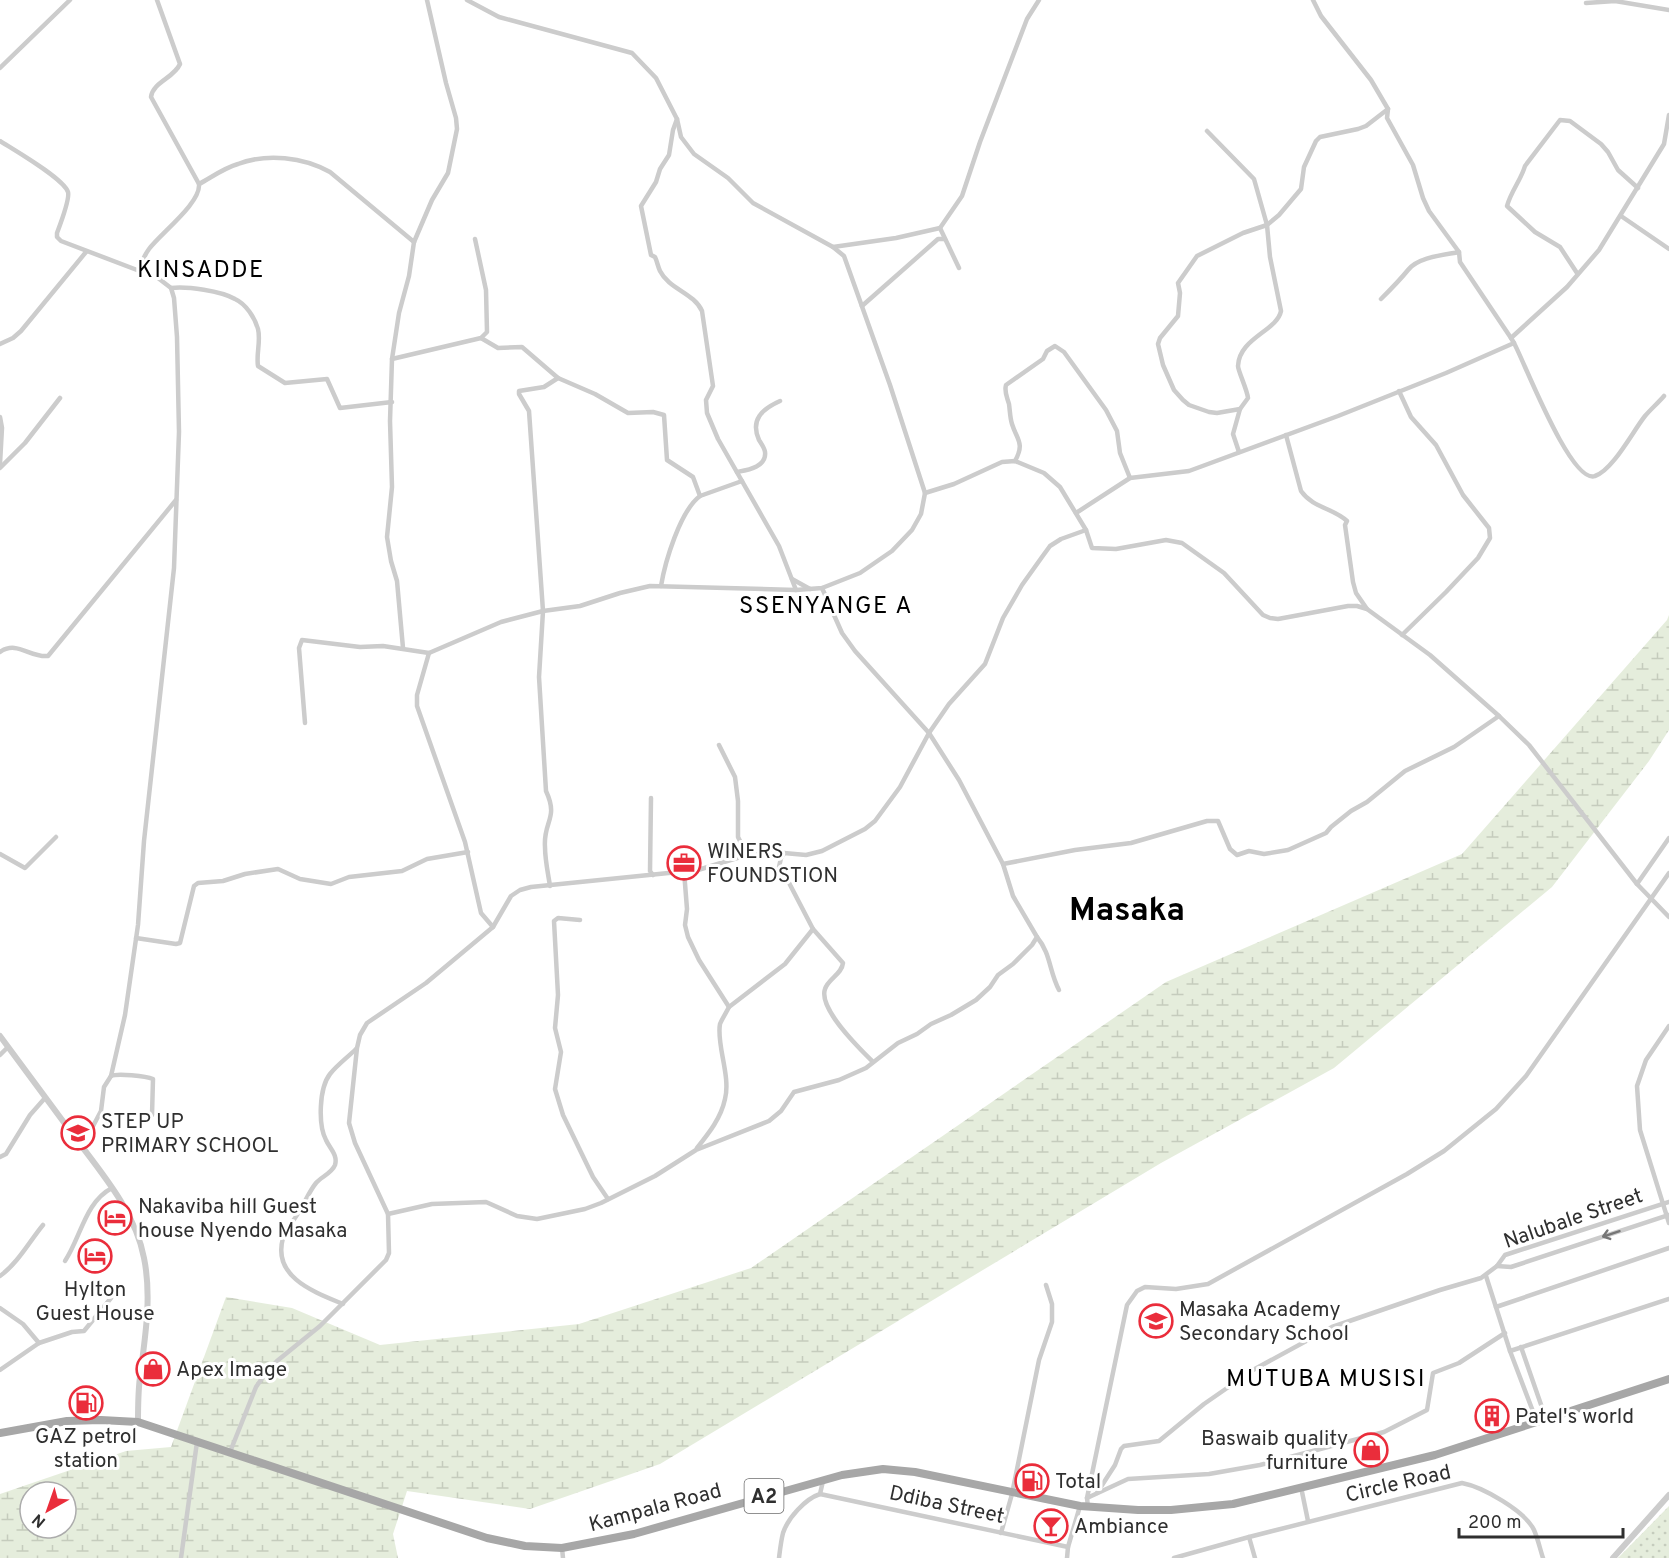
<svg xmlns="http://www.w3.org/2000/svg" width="1669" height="1558" font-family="Overpass,sans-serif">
<defs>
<pattern id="grass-dots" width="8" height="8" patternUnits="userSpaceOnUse" patternTransform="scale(1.5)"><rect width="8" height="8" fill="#e5eddc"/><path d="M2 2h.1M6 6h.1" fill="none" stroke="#c5ccbd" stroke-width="1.8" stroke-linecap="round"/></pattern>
<pattern id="wetland-marsh" width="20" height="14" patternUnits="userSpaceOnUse" patternTransform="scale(1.5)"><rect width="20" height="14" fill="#e5eddc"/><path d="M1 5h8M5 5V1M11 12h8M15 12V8" fill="none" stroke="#c5ccbd"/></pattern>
</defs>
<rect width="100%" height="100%" fill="#fff"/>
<path fill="url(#grass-dots)" d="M1669 1506V1558H1618Z"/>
<path fill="url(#wetland-marsh)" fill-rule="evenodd" d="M1669 615V730L1649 761 1552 887 1334 1068 1161 1163 660 1464 530 1509 407 1491 393 1534 398 1558H0V1494L126 1451 171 1447 226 1297 292 1308 380 1345 579 1324 751 1268 1166 982 1462 854 1667 620ZM30 1492H66V1528H30Z"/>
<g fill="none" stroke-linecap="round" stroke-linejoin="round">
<g stroke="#ccc" stroke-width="4.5">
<path d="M467 0 499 17 632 53 656 78 677 119 681 137 694 154 728 178 753 203 833 247 844 256 890 385 925 493 921 514 912 530 892 551 860 573 822 588 796 590 650 586 620 593 580 606 543 611 501 622 429 653 417 695V706L465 842 481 913 493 927"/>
<path d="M1313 0 1321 16 1371 80 1388 109 1387 118 1413 165 1423 198 1429 211 1459 252 1460 262 1511 338"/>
<path d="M1586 3 1615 1 1669 10"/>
<path d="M0 68 70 0"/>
<path d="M677 119 673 130 669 155 660 169 656 182 641 206 651 255 655 257C657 261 658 267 660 271 669 289 694 293 702 311L713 386 706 400 707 413 718 439 779 546 796 590"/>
<path d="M1207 131 1254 179 1267 225 1270 257 1281 311C1277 331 1239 338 1238 366 1238 371 1247 389 1248 398L1240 409 1233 434 1239 452"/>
<path d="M0 141C14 150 63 178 68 192 70 199 60 225 57 233V237L61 241 158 278 171 288 174 298 177 337 179 432 174 568 144 841 138 925 125 1015 111 1076 104 1087 101 1111 82 1147"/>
<path d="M199 184C212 177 224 168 238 164 267 153 303 157 330 172L414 242"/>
<path d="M1621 216 1669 249"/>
<path d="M940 228 959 268"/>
<path d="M833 247 896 238 940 228 962 196 980 142 1027 19 1039 0"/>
<path d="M139 270C141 263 144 256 149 249 161 233 201 203 199 184L151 97C153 82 174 78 180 64L157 0"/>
<path d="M1577 273 1560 247 1535 232 1507 206C1511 191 1521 180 1525 166L1560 120 1570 121 1601 144 1608 152 1618 170 1638 188"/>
<path d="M171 288C187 286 221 291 235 299 246 304 255 318 258 329 261 341 256 354 258 366L285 383 327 379 340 408 392 402"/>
<path d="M1381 299C1391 289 1400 280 1408 270 1418 257 1444 255 1459 252"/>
<path d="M862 306 938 239H945"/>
<path d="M481 338 498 348 522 347 558 378 595 394 628 413 653 412 664 415 667 460 693 477 700 496C680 511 665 562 661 586"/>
<path d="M1514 343C1524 361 1571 485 1595 476 1613 470 1633 431 1645 416 1651 409 1658 403 1664 396"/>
<path d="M0 344 13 338 21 331 86 252"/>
<path d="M392 359 481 338 487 332 486 290 475 239"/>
<path d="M1399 391 1411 417 1436 445 1463 495 1489 528 1490 538 1478 558 1446 592 1402 635"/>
<path d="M1240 409 1217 413 1209 412 1189 405 1183 400 1174 390 1163 365 1158 344 1160 338 1178 316 1180 293 1178 283 1197 256 1243 233 1267 225 1279 215 1301 189 1304 167 1316 141 1320 137 1358 129 1366 126 1388 109"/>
<path d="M0 417 2 428 0 464"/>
<path d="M1286 435 1301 491C1313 508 1333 508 1347 521L1345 525 1353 582 1356 593 1367 609"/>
<path d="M1015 461C1025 443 1017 440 1012 424 1010 418 1010 411 1009 404 1007 397 1004 392 1006 385L1043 359 1047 351 1055 346 1064 352 1106 410 1117 431 1120 453 1130 478"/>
<path d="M0 468 25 443 60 398"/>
<path d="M737 472C747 470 767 467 765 452 765 449 761 443 759 440 750 420 762 409 780 401"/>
<path d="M700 496 742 481"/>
<path d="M1076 513 1130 478 1189 471 1338 416 1446 373 1514 343 1511 338 1567 287 1599 250 1664 144 1669 115"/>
<path d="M1086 530 1092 548 1116 549 1166 540 1182 543 1224 573 1263 615 1270 618 1278 619 1348 606H1357L1367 609 1430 655 1499 716 1529 745 1637 884 1669 917"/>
<path d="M792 579 810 589"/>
<path d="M403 648 397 581 391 561 387 537 392 487 390 421 392 359 399 313 409 276 414 242 432 200 448 173 457 129 456 118 446 83 427 0"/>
<path d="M0 652C17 640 30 658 48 656L176 500"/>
<path d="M305 723 299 648 302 640 360 647 383 646 429 653"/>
<path d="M719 745 735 777 738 801V837L747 855"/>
<path d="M651 798 650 871 653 875"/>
<path d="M784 853 781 858 779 867 787 879 813 929"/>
<path d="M0 854 25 868 56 837"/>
<path d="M1003 864 1075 850 1131 843 1207 821H1218L1230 849 1237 855 1249 851 1264 854 1288 850 1326 833 1331 827 1351 811 1367 802 1405 771 1454 747 1499 716"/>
<path d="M684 871 687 909 685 925 688 937 699 960 729 1007C726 1013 722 1019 720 1024 716 1044 731 1076 725 1099 721 1118 709 1133 697 1148"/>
<path d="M1637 884 1669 838"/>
<path d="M550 886C548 873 545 860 545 847 543 821 559 819 546 791L539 677 543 611 529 411 519 394V391L544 387 558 378"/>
<path d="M580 920 558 918 554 921 558 995 555 1028 561 1052 555 1089 563 1115 593 1177 608 1199"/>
<path d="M1037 937C1051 954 1049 971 1059 990"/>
<path d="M136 938 176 944 180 943 194 886 198 883 223 881 245 874 278 869 300 879 331 884 349 877 402 871 427 859 468 852"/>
<path d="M729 1007 785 964 813 929 843 963C842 974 828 979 825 989 818 1009 860 1049 873 1062"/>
<path d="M1669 1026 1646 1060 1637 1086 1640 1130 1669 1223"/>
<path d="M0 1055 8 1047"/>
<path d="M111 1076C117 1073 146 1076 153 1079L152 1115"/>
<path d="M0 1157 6 1154 30 1115 45 1098"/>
<path d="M388 1214 432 1204 486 1202 517 1216 537 1219 585 1209 601 1203 655 1176 696 1150 769 1121 781 1111 794 1092 839 1080 866 1068 898 1043 917 1034 931 1024 951 1015 976 1000 990 987 998 975 1013 964 1032 945 1037 937 1013 896 1003 864 959 780 929 733 855 651 842 633 822 588"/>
<path d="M65 1261C81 1237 85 1202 112 1188"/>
<path d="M1497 1266 1511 1267 1669 1215"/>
<path d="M0 1276C18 1263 29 1242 43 1225"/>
<path d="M1486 1276 1510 1351 1537 1422"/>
<path d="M343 1304C314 1292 272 1277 283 1238 285 1229 293 1222 297 1215 304 1205 308 1193 316 1183 321 1177 332 1173 335 1165 338 1155 330 1149 326 1140 318 1125 319 1088 330 1074 337 1065 348 1057 356 1049"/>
<path d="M1496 1307 1669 1248"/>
<path d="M0 1308 23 1324 39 1343"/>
<path d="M1521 1347 1546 1419"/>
<path d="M1510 1351 1669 1299"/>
<path d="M0 1370 39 1343 72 1332 84 1331 111 1298"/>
<path d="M230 1452 256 1387 265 1374 277 1361 320 1326 386 1260 389 1253 388 1214 355 1143 349 1123 357 1048 360 1035 367 1023 426 983 493 927 511 896 520 890 531 887 698 870 747 855 784 853 806 855 822 851 865 829 875 821 900 787 929 733 949 704 985 664 1003 618 1022 585 1042 557 1050 546 1061 539 1086 530 1060 487 1044 473 1015 461 1002 462 954 484 925 493"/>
<path d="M1301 1487 1308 1521"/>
<path d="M1097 1493 1115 1465 1121 1449 1124 1446 1159 1441 1204 1404 1253 1370 1332 1327 1440 1290 1481 1278 1497 1266 1505 1255 1669 1202"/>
<path d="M820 1494 1068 1547"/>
<path d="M1087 1498 1128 1479 1209 1474 1260 1465 1294 1456 1384 1432 1427 1410 1433 1373 1459 1363 1505 1333"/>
<path d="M1088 1507 1087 1498 1127 1305 1137 1291 1145 1287 1176 1289 1208 1284 1407 1174 1444 1151 1496 1109 1526 1076 1669 873"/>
<path d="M1001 1533 1012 1494 1039 1360 1052 1322V1304L1046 1285"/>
<path d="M562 1548 563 1558"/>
<path d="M181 1558 197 1442"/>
<path d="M779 1558C780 1550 781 1541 783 1533 788 1518 805 1499 820 1494L823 1481"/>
<path d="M1067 1558 1068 1547 1080 1506"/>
<path d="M1174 1558 1249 1537"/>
<path d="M1255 1558 1249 1537 1462 1483C1483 1487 1525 1511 1534 1530 1538 1539 1540 1549 1543 1558"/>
</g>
<g stroke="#ccc" stroke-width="6">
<path d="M0 1036C24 1068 47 1100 71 1132 99 1170 135 1210 144 1258 152 1297 145 1338 140 1377 138 1392 138 1407 138 1422"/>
<path d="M1613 1558 1669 1495"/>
</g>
<path stroke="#a7a7a7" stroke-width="8" d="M0 1433 67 1421 101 1420 138 1422 487 1538 525 1546 562 1548 634 1534 842 1475 883 1469 915 1472 1080 1506 1138 1510H1171L1233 1504 1435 1455 1669 1379"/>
</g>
<defs><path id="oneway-shaft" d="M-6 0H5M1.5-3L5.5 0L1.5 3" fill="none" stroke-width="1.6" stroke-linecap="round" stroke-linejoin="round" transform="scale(1.5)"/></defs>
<use stroke="#767676" href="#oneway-shaft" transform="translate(1611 1234) rotate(162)"/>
<defs>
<g id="office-ring" transform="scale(1.725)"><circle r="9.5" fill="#fff" stroke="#ea2d3b" stroke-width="1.5"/><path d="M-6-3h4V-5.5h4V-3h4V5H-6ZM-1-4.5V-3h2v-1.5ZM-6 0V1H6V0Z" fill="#ea2d3b"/></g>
<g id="school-ring" transform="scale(1.725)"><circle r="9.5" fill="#fff" stroke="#ea2d3b" stroke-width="1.5"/><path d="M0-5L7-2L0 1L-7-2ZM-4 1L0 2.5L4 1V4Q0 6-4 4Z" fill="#ea2d3b"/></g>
<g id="hotel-ring" transform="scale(1.725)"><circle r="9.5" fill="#fff" stroke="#ea2d3b" stroke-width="1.5"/><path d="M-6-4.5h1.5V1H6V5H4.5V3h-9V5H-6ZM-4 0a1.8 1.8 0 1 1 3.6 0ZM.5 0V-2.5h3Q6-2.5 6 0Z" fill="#ea2d3b"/></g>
<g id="shop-ring" transform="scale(1.725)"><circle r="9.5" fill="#fff" stroke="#ea2d3b" stroke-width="1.5"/><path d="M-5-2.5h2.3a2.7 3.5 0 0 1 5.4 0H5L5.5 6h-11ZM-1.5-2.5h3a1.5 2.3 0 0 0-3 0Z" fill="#ea2d3b"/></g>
<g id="fuel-ring" transform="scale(1.725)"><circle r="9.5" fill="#fff" stroke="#ea2d3b" stroke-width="1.5"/><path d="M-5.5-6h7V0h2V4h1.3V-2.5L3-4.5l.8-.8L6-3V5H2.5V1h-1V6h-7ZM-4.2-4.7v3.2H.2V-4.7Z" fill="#ea2d3b"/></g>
<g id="building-ring" transform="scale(1.725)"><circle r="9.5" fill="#fff" stroke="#ea2d3b" stroke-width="1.5"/><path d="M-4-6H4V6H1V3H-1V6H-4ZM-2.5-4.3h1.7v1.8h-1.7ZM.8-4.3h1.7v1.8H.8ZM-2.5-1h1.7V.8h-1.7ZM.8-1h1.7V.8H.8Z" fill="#ea2d3b"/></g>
<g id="bar-ring" transform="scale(1.725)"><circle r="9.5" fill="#fff" stroke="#ea2d3b" stroke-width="1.5"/><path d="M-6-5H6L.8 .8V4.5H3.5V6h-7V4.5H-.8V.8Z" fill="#ea2d3b"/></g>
</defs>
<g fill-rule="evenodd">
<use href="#office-ring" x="684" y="863"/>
<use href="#school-ring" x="78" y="1133"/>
<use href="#hotel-ring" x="115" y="1218"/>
<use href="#hotel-ring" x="95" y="1256"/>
<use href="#school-ring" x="1156" y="1321"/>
<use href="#shop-ring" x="153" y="1369"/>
<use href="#fuel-ring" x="86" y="1403"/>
<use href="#building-ring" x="1492" y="1416"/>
<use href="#shop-ring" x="1371" y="1450"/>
<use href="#fuel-ring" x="1032" y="1481"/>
<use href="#bar-ring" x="1051" y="1526"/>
</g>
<g text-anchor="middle" stroke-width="6" stroke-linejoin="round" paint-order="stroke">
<rect fill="#fff" stroke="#6d6d6d" stroke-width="1.5" x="744.5" y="1479" width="39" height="34" rx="4.5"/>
<g font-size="20" font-weight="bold" fill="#2f2f2f">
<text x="764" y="1503">A2</text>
</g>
<g font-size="21" fill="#2f2f2f" stroke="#fff" text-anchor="start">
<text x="707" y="858">WINERS<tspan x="707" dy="24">FOUNDSTION</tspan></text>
<text x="101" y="1128">STEP UP<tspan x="101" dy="24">PRIMARY SCHOOL</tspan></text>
<text x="138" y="1213">Nakaviba hill Guest<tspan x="138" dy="24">house Nyendo Masaka</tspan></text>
<text x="95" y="1296" text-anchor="middle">Hylton<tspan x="95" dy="24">Guest House</tspan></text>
<text x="1179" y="1316">Masaka Academy<tspan x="1179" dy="24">Secondary School</tspan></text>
<text x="176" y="1376">Apex Image</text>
<text x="1515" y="1423">Patel's world</text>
<text x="86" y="1443" text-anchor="middle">GAZ petrol<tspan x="86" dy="24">station</tspan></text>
<text x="1348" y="1445" text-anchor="end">Baswaib quality<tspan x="1348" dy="24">furniture</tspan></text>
<text x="1055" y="1488">Total</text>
<text x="1074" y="1533">Ambiance</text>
</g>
<g font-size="21" fill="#2f2f2f" stroke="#fff">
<text transform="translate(1573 1218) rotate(-19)" y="7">Nalubale Street</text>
<text transform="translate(1398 1483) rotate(-13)" y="7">Circle Road</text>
<text transform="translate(947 1504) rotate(12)" y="7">Ddiba Street</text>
<text transform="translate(655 1507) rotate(-15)" y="7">Kampala Road</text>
</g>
<g font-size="24" letter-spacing="1.5" fill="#000" stroke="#fff">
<text x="201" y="277">KINSADDE</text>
<text x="826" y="613">SSENYANGE A</text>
<text x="1326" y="1386">MUTUBA MUSISI</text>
</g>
<g font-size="33" font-weight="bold" fill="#000" stroke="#fff">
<text x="1127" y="920">Masaka</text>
</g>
</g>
<g transform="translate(48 1510) rotate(220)"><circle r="28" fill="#ffffff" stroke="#acacac" stroke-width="1.5"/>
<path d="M0-4.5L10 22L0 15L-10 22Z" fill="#ea2d3b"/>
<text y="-9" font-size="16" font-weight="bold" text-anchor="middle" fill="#2f2f2f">N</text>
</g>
<path d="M1459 1528v9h164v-9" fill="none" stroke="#2f2f2f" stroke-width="3"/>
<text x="1468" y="1528" font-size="18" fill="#2f2f2f" stroke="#ffffff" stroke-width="4.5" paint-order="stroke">200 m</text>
</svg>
